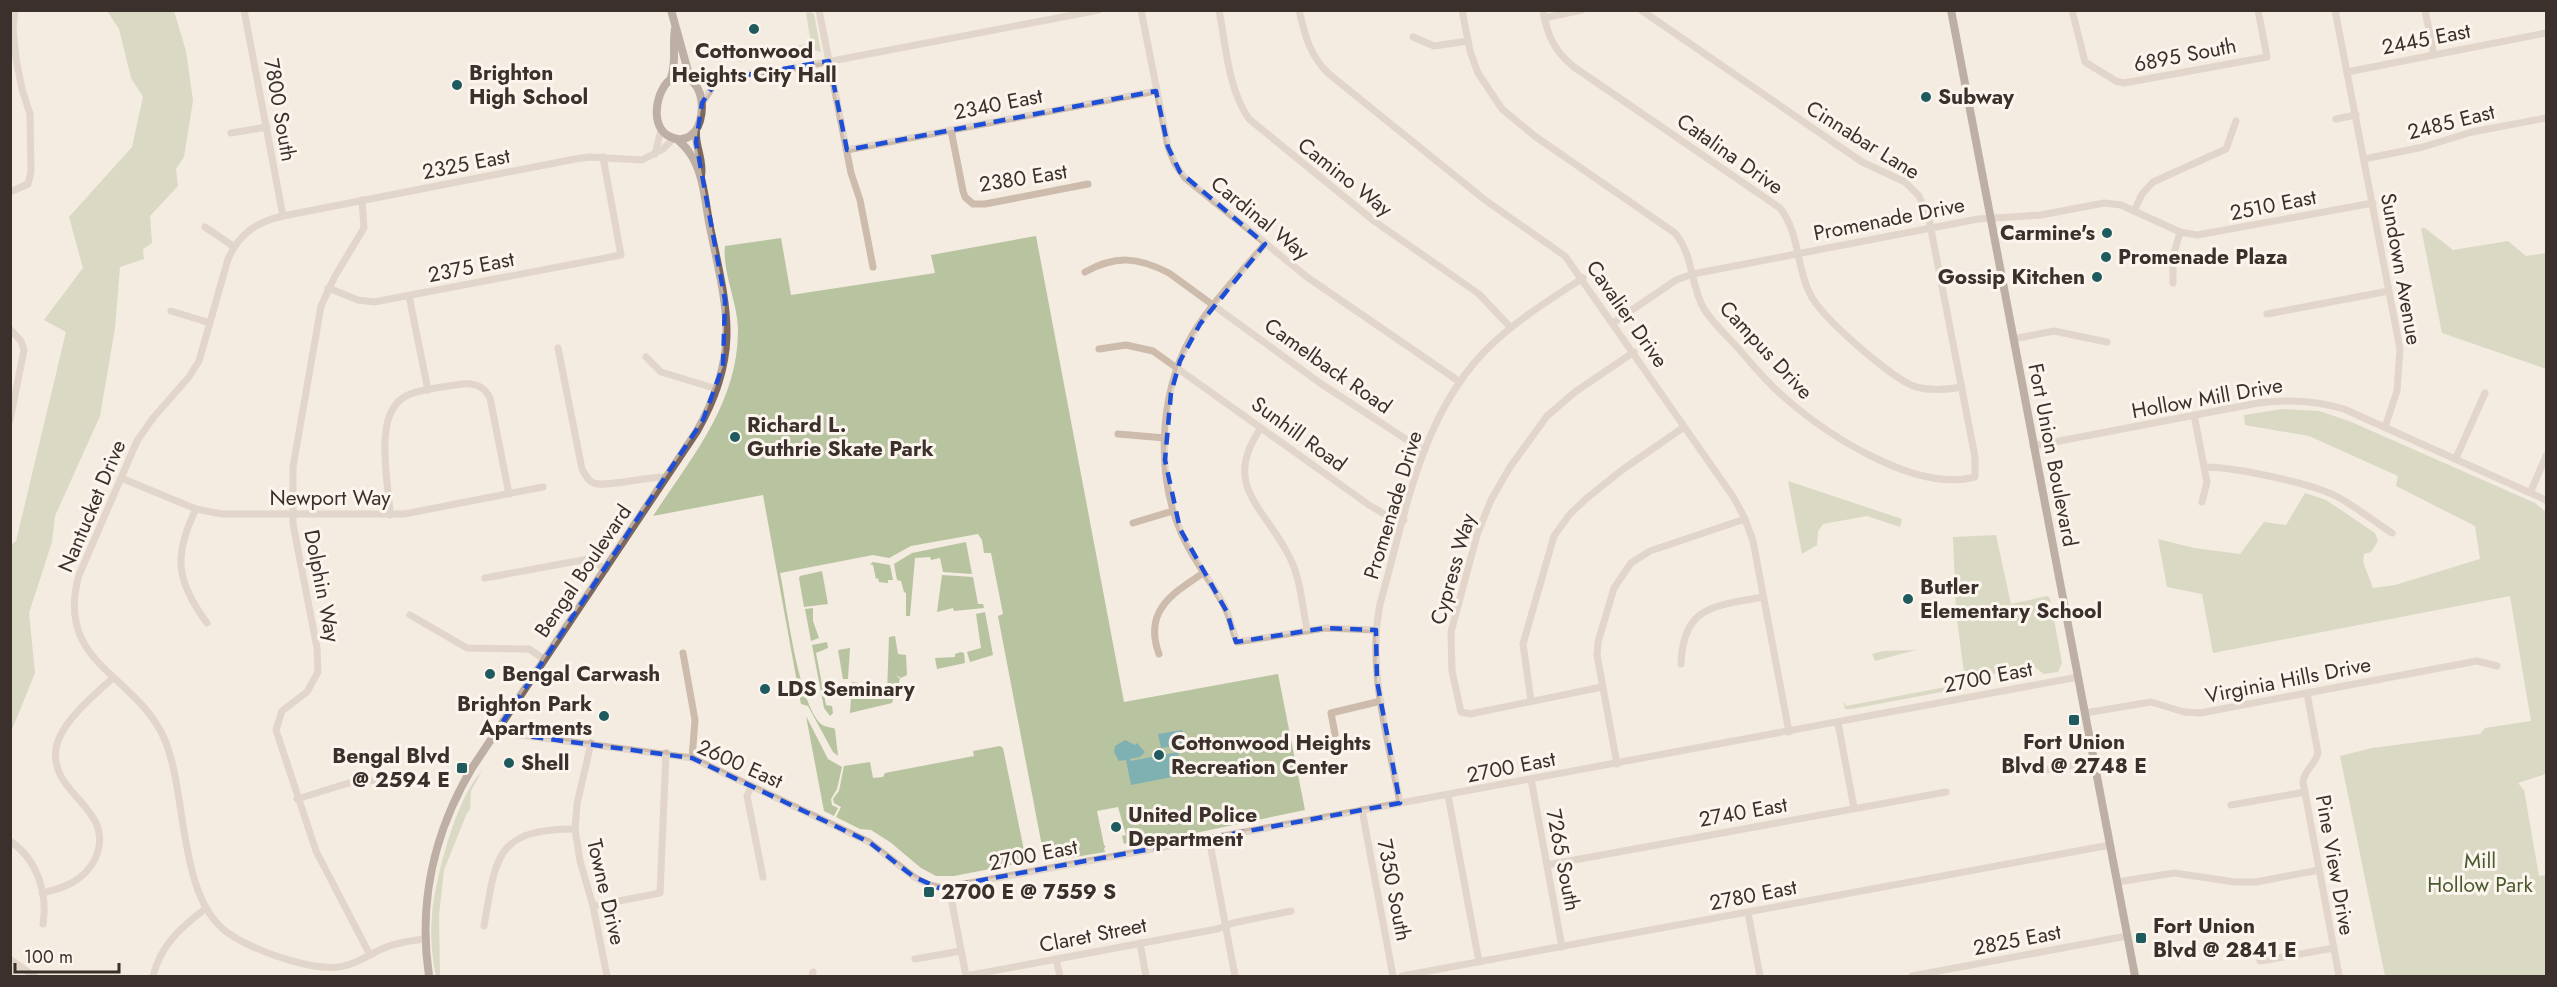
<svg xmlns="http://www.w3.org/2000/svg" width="2557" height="987" font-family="Jost,sans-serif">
<rect width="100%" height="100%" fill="#f4ebe1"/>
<g fill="#b8c4a0">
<path d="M107 11H174L186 51 193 101 184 157 176 169 178 186 150 216 152 243 143 249 144 259 120 267 115 328 100 416 55 516 52 542 29 613 35 673 11 732V545L16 541 66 332 44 320 83 268 69 217 132 147 143 97 131 78 119 29Z"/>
<path d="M811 12 814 14 821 52 809 49 739 62 738 58 811 43 806 13Z"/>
<path d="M2421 228H2425L2453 250 2508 241 2526 256 2546 253V369L2442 333Z"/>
<path d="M1036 236 1124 702 1278 674 1305 810 1128 847 1127 843 1124 844 1122 836 1126 835 1118 807 1097 811 1104 845 1106 847 1104 848 1105 852 1045 862 998 616 1003 614 991 553H984L982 540 978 534 911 546 889 558 873 555 780 573C787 606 798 702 821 724 825 727 828 727 834 728L835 730 838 756 833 752 808 706 801 704 763 495 653 516C692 457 739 402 738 328 737 301 722 271 725 246L781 238 791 295 935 273 931 255Z"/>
<path d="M2282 409 2319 411 2349 421 2535 503 2546 512V774L2518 783 2524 790 2539 876 2546 875V976H2385L2340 756 2372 748 2480 734 2485 728 2531 721 2510 596 2213 653 2202 594 2167 587 2158 539 2194 548 2240 554 2264 522 2286 525 2305 493 2326 500 2375 533 2378 541 2371 552 2364 554 2363 562 2373 588 2395 585 2480 559 2475 526 2396 486 2398 476 2309 436 2245 425 2244 415Z"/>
<path d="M1788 481 1902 519 1900 527 1867 516 1823 524 1818 531 1817 545 1802 554Z"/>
<path d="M1996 535 2011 604 2047 596 2050 598 2062 663 2058 672 2044 674 2033 666 1965 680 1956 612 1953 537Z"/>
<path d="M966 542 972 574 943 572 940 558 931 560 930 557 915 558 910 616H906V593L904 592 901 581 897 580 894 564 912 553Z"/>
<path d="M873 562 890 565 893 580H888V583L879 582 878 578 876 579 873 565 870 564Z"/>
<path d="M822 571 828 604 804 607 799 578 800 576Z"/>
<path d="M942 575 973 577 978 604H983L984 608 954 611 953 608 937 612Z"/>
<path d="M813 608V621L819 638 811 641 805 609Z"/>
<path d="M985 612 993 655 970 662 967 652 981 648 976 614Z"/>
<path d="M895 636 898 654 906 655 907 675 901 678 896 675 900 679 892 703 850 713 852 682 858 683 859 685 854 686 856 696H868L869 698 876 697V693H887L889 637Z"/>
<path d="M827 642 828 648 816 653 826 705 832 706 833 713 830 716 824 708 812 645Z"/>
<path d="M850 648 848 679H843L838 650Z"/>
<path d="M1916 650 1875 661 1872 654 1883 651Z"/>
<path d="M961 652 964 653 965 663 937 669 935 658 955 657V654Z"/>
<path d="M1952 680 1953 690 1947 691 1851 709H1845L1843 701 1846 706 1951 686Z"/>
<path d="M806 716 828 759 842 767 837 789 831 799 832 805 838 808 834 816 824 811Z"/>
<path d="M1000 746 1003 748 1025 855 1020 863 954 876H936L921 868 890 842 871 830 860 829 836 817 841 807 834 803 833 799 839 791 844 766 870 762 873 778 883 777 885 773 974 756 973 751Z"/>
<path d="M482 771 471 791 470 810 467 813 444 870 439 915 440 976H436C432 957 430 936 432 916 435 879 456 798 482 771Z"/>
</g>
<g fill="#7fb0b2">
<path d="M1182 730 1184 744 1161 748 1158 734Z"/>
<path d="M1125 740 1135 745 1137 743 1145 752 1140 757 1130 759V761L1178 752 1182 775 1131 785 1126 760 1119 761 1114 752 1115 746Z"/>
</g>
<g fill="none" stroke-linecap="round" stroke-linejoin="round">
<g stroke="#cdbbac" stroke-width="7">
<path d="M244 10 283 216"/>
<path d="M819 10 851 173 860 200 873 267"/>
<path d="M1141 10 1168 147 1175 164 1185 178 1307 277 1460 382"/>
<path d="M1219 10C1226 46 1228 89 1249 119L1374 221 1479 294 1511 328"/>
<path d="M1299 10C1305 36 1310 56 1329 74L1485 200 1565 256 1734 498 1745 519 1753 541 1789 732"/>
<path d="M1462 10 1470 51 1478 73 1502 109 1536 137 1675 233C1694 256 1690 285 1704 309 1713 323 1726 335 1737 347 1752 364 1766 382 1784 397 1827 435 1916 493 1975 477V457L1929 219 1919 196 1905 182 1862 162 1641 10"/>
<path d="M1543 10C1547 35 1554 51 1574 67L1780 208C1800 234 1796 266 1810 294 1821 317 1892 379 1916 387 1931 391 1946 390 1962 387"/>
<path d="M2072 10 2085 62 2116 81 2124 83 2267 57 2258 10"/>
<path d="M2335 10 2400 349 2397 391 2385 427"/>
<path d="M2425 10 2434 55"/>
<path d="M1544 18 1582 10"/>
<path d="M1413 37 1434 46 1468 41"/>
<path d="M2347 72 2546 33"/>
<path d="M693 80H717L734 75 774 72 1099 10"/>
<path d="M702 103 717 80"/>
<path d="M2336 119 2356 115"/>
<path d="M951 130 963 191 965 197 973 204H985L1088 184"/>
<path d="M231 133 267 127"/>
<path d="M847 150 1156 91"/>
<path d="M655 154 661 130"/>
<path d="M2364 159 2423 147 2472 132 2546 118"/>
<path d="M10 192 28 184 31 172 30 114 22 89 16 59 13 28 15 10"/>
<path d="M362 200 364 228 335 276 321 306 293 467V524L317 648 318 672 307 692 282 711 276 730 316 851 370 955"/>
<path d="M2134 211 2142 194 2153 182 2226 149 2236 121"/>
<path d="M205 227 233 246"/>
<path d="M1265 244C1240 274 1210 304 1191 337 1158 397 1155 480 1185 541 1197 566 1216 587 1227 612 1231 622 1233 632 1237 642L1325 628 1376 630"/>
<path d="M1085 272C1116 255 1138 257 1169 273L1320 383 1424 451"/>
<path d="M2173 283V257L2180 232"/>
<path d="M328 288 358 300 374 302 621 255 603 157"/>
<path d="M409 296 428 390"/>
<path d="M171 311 210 323"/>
<path d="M2267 314 2389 291"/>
<path d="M1613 323 1676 280 1693 274 1978 219 2041 215 2104 203 2121 205 2180 232 2197 235 2373 203"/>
<path d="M10 329 21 341 24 350 10 420"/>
<path d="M2013 339 2054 331 2107 342"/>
<path d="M558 348 582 469C585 475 588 481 594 483 605 488 648 476 666 477"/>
<path d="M1099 349 1126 345 1153 351 1369 505 1388 516 1404 520"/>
<path d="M646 357 661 372 717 389"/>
<path d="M2194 415 2207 482 2202 502"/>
<path d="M1261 428C1220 486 1266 508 1290 558 1301 580 1302 606 1307 629"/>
<path d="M1118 434 1165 438"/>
<path d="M2033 446 2258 403C2288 399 2314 400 2344 409L2546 500"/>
<path d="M2456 458 2485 393"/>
<path d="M2204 467C2234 467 2312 483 2338 497 2357 508 2374 521 2392 533"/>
<path d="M121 478 196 509 222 514H404L543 487"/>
<path d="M2531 491 2546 456"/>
<path d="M196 509C173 556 176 581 207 623"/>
<path d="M390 515C389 483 371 411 408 395 423 388 445 387 462 384 475 383 484 386 490 398L509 494"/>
<path d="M1133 523 1173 511"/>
<path d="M485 578 588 559 606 569"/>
<path d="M410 615 467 648 529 649 544 659"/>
<path d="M683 653 695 720 692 758"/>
<path d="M1159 654C1143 611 1172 594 1203 573"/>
<path d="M1681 664C1683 605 1715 606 1763 597"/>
<path d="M1602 687 1470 714 1461 712 1452 671 1451 632 1477 535 1491 500 1510 467 1547 416 1575 392 1634 352"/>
<path d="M2307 693 2318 753C2315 765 2304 770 2303 782L2339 976"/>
<path d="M1531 701 1523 644 1554 536 1570 514 1587 498 1622 470 1684 427"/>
<path d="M2085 713 2151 702 2184 712 2200 713 2477 661 2497 666"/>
<path d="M1838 723 1854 808"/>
<path d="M496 732 692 758 869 842 914 877 929 885 943 888 2078 677"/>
<path d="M1335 734 1331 713 1381 701"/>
<path d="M591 743 577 804 575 829 580 861 593 906 607 976"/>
<path d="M1617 764 1597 655 1598 642 1614 588 1631 563 1650 551 1745 519"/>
<path d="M2035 772 2094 761"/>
<path d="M1531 779 1562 947"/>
<path d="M751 786 747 796 763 877"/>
<path d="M1448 795 1479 962"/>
<path d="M297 799 352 782 391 779"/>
<path d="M1400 803C1388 737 1367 671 1380 604 1405 517 1419 420 1484 352 1512 323 1549 300 1583 278"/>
<path d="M2231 805 2305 792"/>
<path d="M1362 810 1393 976"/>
<path d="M1209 838 1235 976"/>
<path d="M10 841C37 859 48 893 43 924"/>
<path d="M1547 865 1946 792"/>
<path d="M2117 882 2174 873 2235 882H2256L2319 870"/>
<path d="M949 887 966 976"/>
<path d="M42 893C64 888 84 881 95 859 118 808 49 796 56 749 59 724 94 695 113 678"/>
<path d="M593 906 660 893 666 753"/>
<path d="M1748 913 1760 976"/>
<path d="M484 926C496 857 495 829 575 829"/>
<path d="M424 939C411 941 397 942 384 948 372 953 361 961 348 965 317 975 253 950 228 933 177 897 188 793 164 738 135 673 54 664 79 575L137 441 153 418 189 377 199 361 228 259C239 234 256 222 283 216L575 159 590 157 642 160 663 149 674 138"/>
<path d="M1140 943 1146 976"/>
<path d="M10 959 34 976"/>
<path d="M915 959 961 951"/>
<path d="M1056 959 1060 976"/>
<path d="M2260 961 2334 948"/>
<path d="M10 974 18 965"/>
<path d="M153 976C161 945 180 928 205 909"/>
<path d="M812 976 813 972"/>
<path d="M966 976 1217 929 1233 923 1291 911"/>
<path d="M1402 976 2110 845"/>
<path d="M1912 976 2127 936"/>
</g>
<g stroke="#7d675c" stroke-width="8">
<path d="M671 10 690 78"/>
<path d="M1951 10 2135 976"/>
<path d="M676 76C716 73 707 159 667 135 648 123 658 82 676 76Z"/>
<path d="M671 78C677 61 672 46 675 29"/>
<path d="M696 132C695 147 704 161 701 176"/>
<path d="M429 976C418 903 434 832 472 768L697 431C740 355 728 312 711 232 705 206 705 174 689 152 686 147 681 143 677 139"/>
</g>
</g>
<path d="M0 0H2557V987H0ZM829 61 847 150 1156 91 1168 147 1180 172 1265 244 1200 324 1180 361 1171 393 1165 460 1180 529 1227 612 1236 642 1325 628 1376 630 1377 681 1400 803 939 888 914 877 869 842 692 758 496 732 703 420 723 366 725 300 696 142 702 103 717 80Z" fill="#f4ebe1" fill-opacity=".55" fill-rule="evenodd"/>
<path fill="none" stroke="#1d4ed8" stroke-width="4.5" stroke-dasharray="12 8" stroke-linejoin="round" d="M829 61 847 150 1156 91 1168 147 1180 172 1265 244 1200 324 1180 361 1171 393 1165 460 1180 529 1227 612 1236 642 1325 628 1376 630 1377 681 1400 803 939 888 914 877 869 842 692 758 496 732 703 420 723 366 725 300 696 142 702 103 717 80Z"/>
<g fill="#1f5a5e" stroke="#fbf5ee" stroke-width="2">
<circle cx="754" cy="29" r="6"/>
<circle cx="457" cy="85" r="6"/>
<circle cx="1926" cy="97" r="6"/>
<circle cx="2107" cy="233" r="6"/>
<circle cx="2106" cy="257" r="6"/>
<circle cx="2097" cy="277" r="6"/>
<circle cx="735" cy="437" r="6"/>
<circle cx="1908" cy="599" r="6"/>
<circle cx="490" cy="674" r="6"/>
<circle cx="765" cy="689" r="6"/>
<circle cx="604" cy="716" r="6"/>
<rect x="2068" y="714" width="12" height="12" rx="3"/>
<circle cx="1159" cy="755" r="6"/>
<circle cx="509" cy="763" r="6"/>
<rect x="456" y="762" width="12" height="12" rx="3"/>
<circle cx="1116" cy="827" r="6"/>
<rect x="923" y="886" width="12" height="12" rx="3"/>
<rect x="2135" y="932" width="12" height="12" rx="3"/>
</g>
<g text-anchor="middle" stroke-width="6" stroke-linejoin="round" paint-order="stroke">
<g font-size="21" fill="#3b302b" stroke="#fbf5ee">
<text transform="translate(2426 39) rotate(-11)" y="7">2445 East</text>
<text transform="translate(2185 55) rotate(-11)" y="7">6895 South</text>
<text transform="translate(998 104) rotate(-11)" y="7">2340 East</text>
<text transform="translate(280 110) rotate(80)" y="7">7800 South</text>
<text transform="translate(2451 122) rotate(-14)" y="7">2485 East</text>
<text transform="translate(1863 140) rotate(32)" y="7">Cinnabar Lane</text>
<text transform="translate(1730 154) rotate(35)" y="7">Catalina Drive</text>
<text transform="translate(466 164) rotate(-11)" y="7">2325 East</text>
<text transform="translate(1345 177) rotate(38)" y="7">Camino Way</text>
<text transform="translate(1023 178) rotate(-9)" y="7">2380 East</text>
<text transform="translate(2273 205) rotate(-11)" y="7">2510 East</text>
<text transform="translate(1260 218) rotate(39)" y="7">Cardinal Way</text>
<text transform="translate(1889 219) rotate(-11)" y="7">Promenade Drive</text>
<text transform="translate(471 267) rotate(-11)" y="7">2375 East</text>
<text transform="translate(2401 269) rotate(80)" y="7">Sundown Avenue</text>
<text transform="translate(1627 314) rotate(55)" y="7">Cavalier Drive</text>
<text transform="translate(1766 350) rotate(47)" y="7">Campus Drive</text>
<text transform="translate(1328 366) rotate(35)" y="7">Camelback Road</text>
<text transform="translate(2207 398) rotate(-10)" y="7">Hollow Mill Drive</text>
<text transform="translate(1299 434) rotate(36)" y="7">Sunhill Road</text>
<text transform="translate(2053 455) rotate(79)" y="7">Fort Union Boulevard</text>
<text x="330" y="505">Newport Way</text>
<text transform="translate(1393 505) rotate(-73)" y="7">Promenade Drive</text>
<text transform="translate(92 506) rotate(-67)" y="7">Nantucket Drive</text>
<text transform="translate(1453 569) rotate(-74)" y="7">Cypress Way</text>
<text transform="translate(583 571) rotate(-56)" y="7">Bengal Boulevard</text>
<text transform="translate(322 586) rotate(79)" y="7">Dolphin Way</text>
<text transform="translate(1988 677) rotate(-11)" y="7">2700 East</text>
<text transform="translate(2288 680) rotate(-11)" y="7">Virginia Hills Drive</text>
<text transform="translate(740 764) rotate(24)" y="7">2600 East</text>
<text transform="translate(1511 767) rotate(-11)" y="7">2700 East</text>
<text transform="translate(1743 812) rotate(-10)" y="7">2740 East</text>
<text transform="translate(1033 855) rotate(-11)" y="7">2700 East</text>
<text transform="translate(1563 860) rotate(79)" y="7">7265 South</text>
<text transform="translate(2335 865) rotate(80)" y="7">Pine View Drive</text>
<text transform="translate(1394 890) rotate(79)" y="7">7350 South</text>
<text transform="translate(606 892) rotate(77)" y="7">Towne Drive</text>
<text transform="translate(1753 895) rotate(-11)" y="7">2780 East</text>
<text transform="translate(1093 935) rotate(-11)" y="7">Claret Street</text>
<text transform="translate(2017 940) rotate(-11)" y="7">2825 East</text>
</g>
<g font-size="21" font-weight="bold" fill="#3b302b" stroke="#fbf5ee" text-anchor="start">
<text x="754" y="58" text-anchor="middle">Cottonwood<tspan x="754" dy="24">Heights City Hall</tspan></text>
<text x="469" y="80">Brighton<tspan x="469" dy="24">High School</tspan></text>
<text x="1938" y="104">Subway</text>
<text x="2095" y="240" text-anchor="end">Carmine's</text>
<text x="2118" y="264">Promenade Plaza</text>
<text x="2085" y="284" text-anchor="end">Gossip Kitchen</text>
<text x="747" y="432">Richard L.<tspan x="747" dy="24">Guthrie Skate Park</tspan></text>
<text x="1920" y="594">Butler<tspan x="1920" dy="24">Elementary School</tspan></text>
<text x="502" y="681">Bengal Carwash</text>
<text x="777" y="696">LDS Seminary</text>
<text x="592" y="711" text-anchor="end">Brighton Park<tspan x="592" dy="24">Apartments</tspan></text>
<text x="2074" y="749" text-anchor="middle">Fort Union<tspan x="2074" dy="24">Blvd @ 2748 E</tspan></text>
<text x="1171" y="750">Cottonwood Heights<tspan x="1171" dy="24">Recreation Center</tspan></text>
<text x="450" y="763" text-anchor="end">Bengal Blvd<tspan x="450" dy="24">@ 2594 E</tspan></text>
<text x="521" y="770">Shell</text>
<text x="1128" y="822">United Police<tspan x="1128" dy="24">Department</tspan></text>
<text x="941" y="899">2700 E @ 7559 S</text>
<text x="2153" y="933">Fort Union<tspan x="2153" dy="24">Blvd @ 2841 E</tspan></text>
</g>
<g font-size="21" fill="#4a5a2e" stroke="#fbf5ee">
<text x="2480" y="868">Mill<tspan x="2480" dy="24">Hollow Park</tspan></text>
</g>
</g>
<rect width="2557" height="987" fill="none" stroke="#3b302b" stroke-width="24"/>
<path d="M15 963v9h104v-9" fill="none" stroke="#3b302b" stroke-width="3"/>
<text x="24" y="963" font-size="18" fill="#3b302b" stroke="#fbf5ee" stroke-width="4.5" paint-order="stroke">100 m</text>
</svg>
